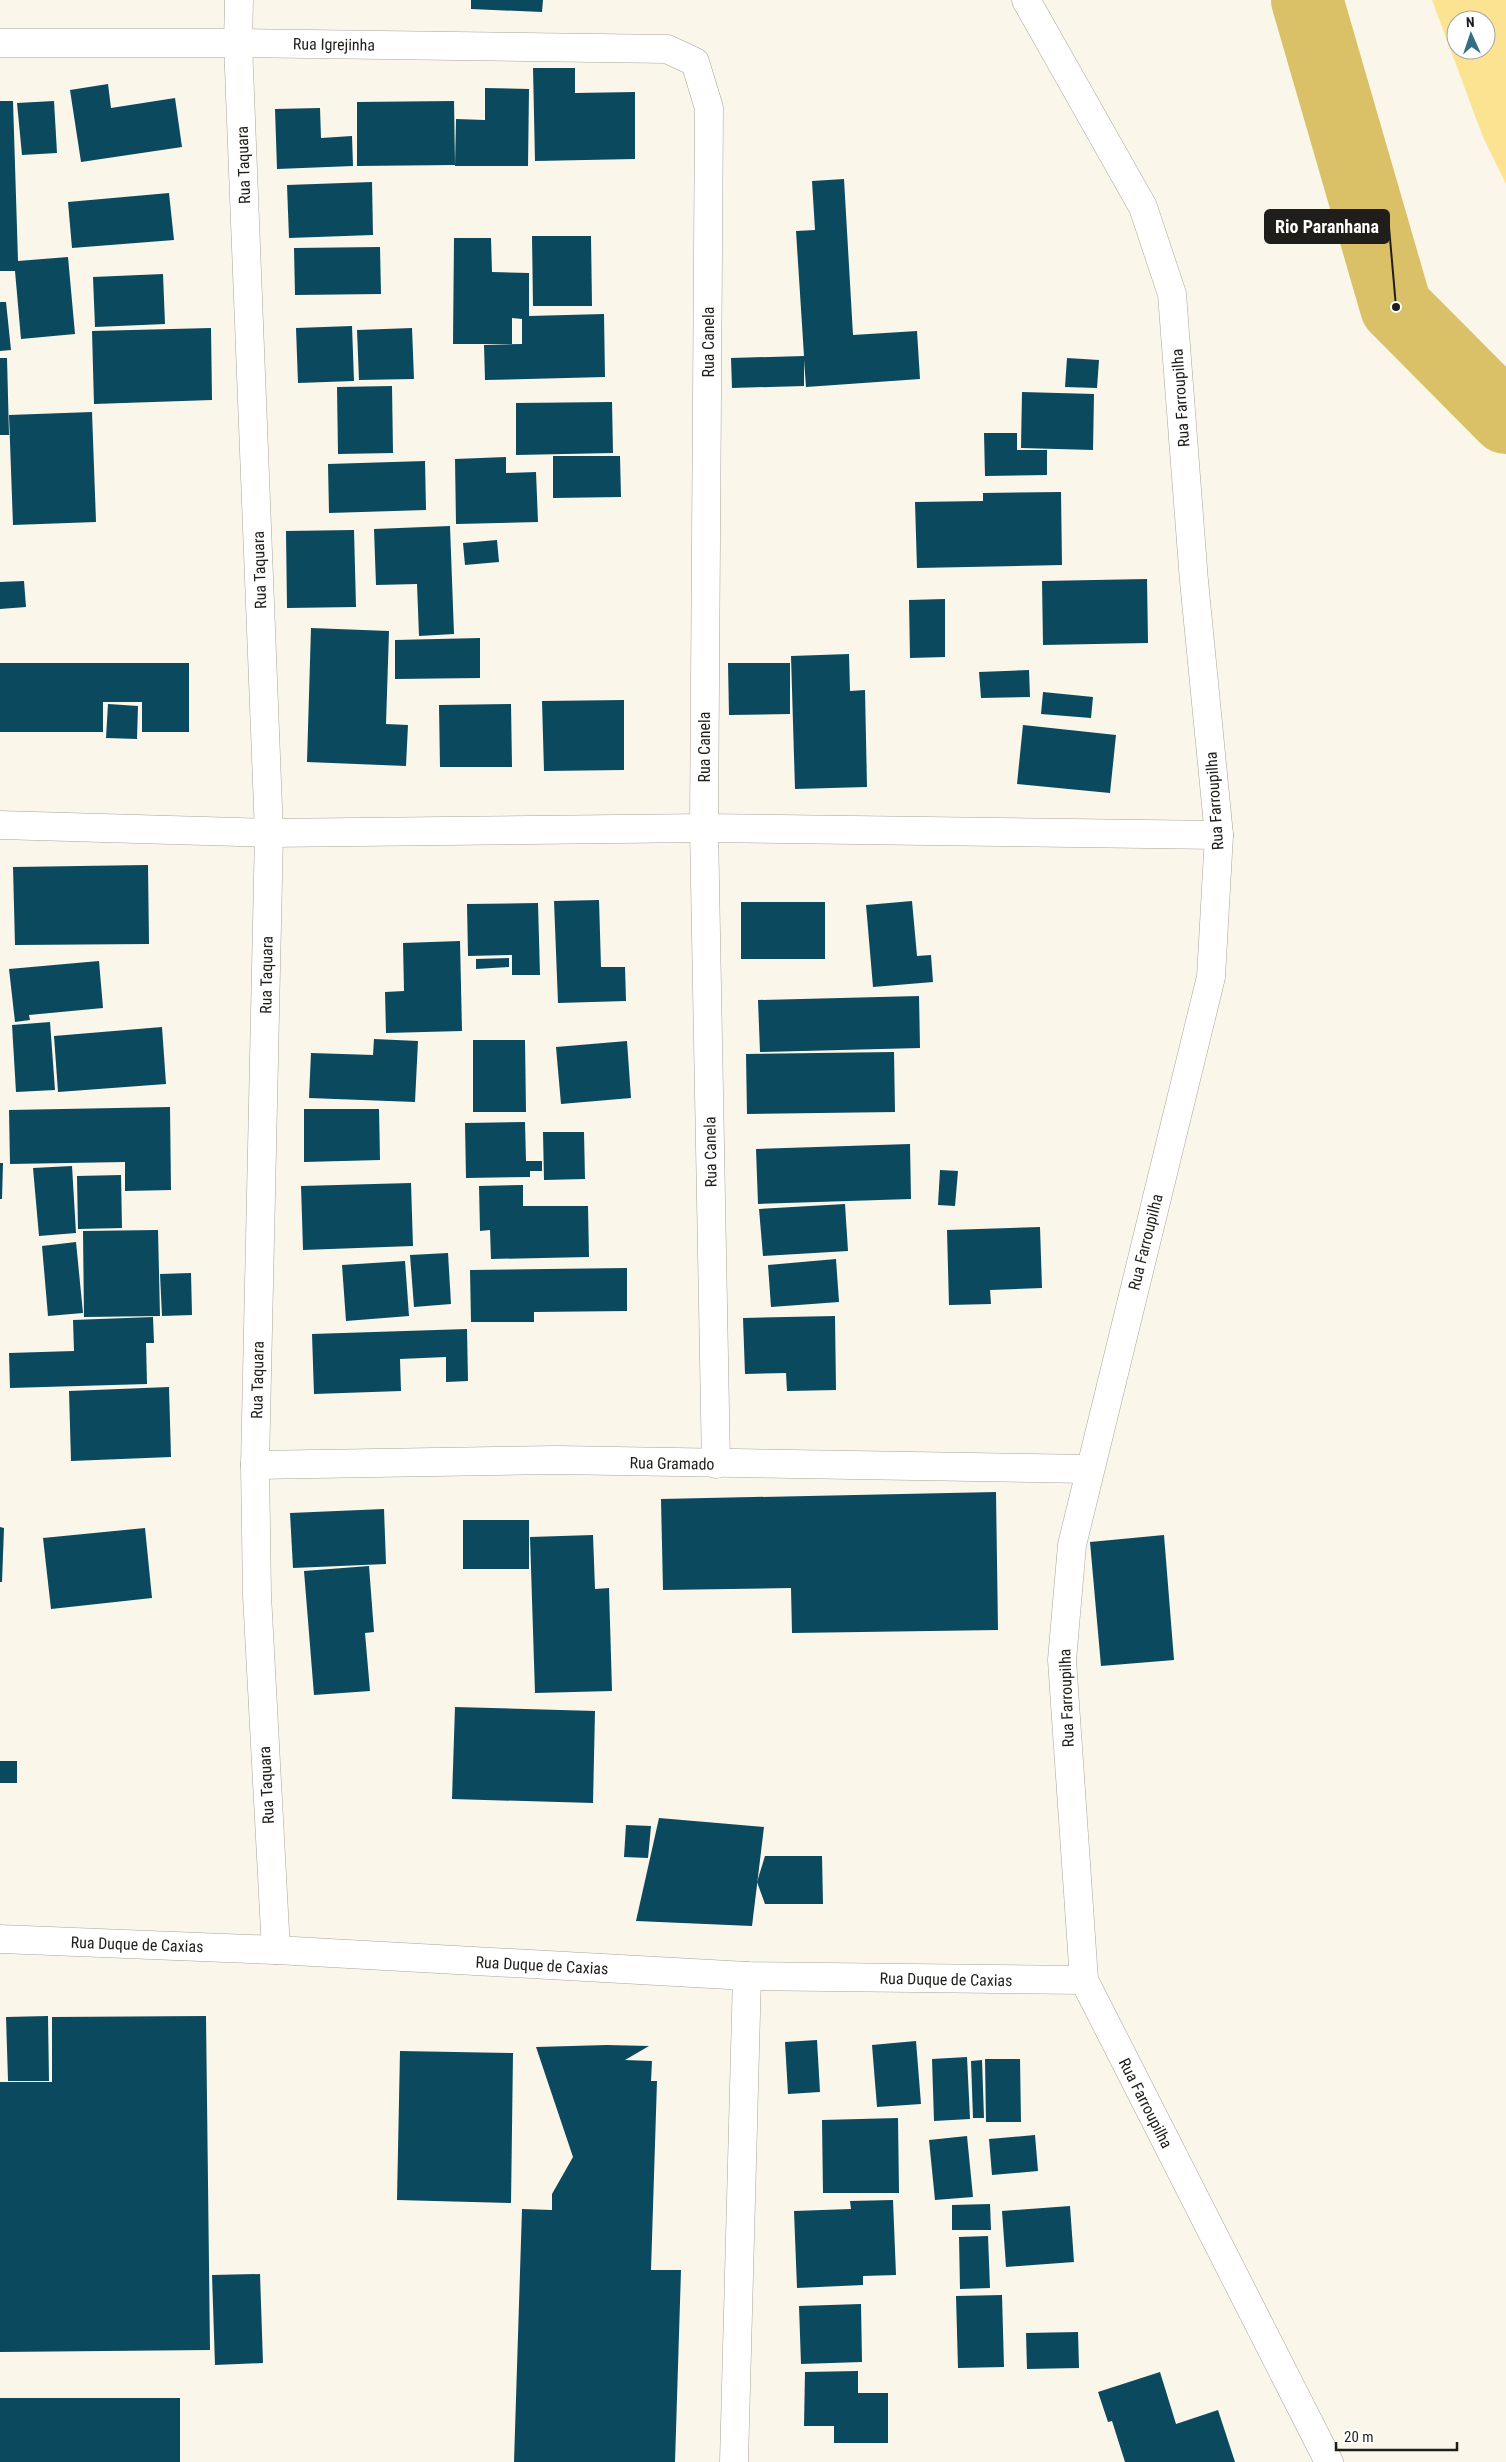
<svg xmlns="http://www.w3.org/2000/svg" width="1506" height="2462" font-family="'Roboto Condensed',sans-serif">
<rect width="100%" height="100%" fill="#faf6ea"/>
<path fill="#fbe391" fill-rule="evenodd" d="M1432 0H1506V184L1483 137ZM1456 20H1486V50H1456Z"/>
<g fill="none" stroke-linecap="round" stroke-linejoin="round">
<path stroke="#dac067" stroke-width="72" d="M1307 0 1396 307 1506 418"/>
</g>
<g fill="#0b495e">
<path d="M471 0H543L542 12 471 9Z"/>
<path d="M533 68H575V93L635 92V159L535 161Z"/>
<path d="M108 84 111 108 175 98 182 147 81 162 70 90Z"/>
<path d="M485 88 529 89 528 166H455L456 119 485 120Z"/>
<path d="M0 101H13L18 261 68 257 75 334 21 339 15 271H0Z"/>
<path d="M54 101 57 153 22 155 17 103Z"/>
<path d="M454 101 455 165 357 166V102Z"/>
<path d="M320 108 321 138 352 136 353 166 277 169 275 109Z"/>
<path d="M844 179 853 335 917 331 920 379 806 387 804 360V386L732 388 731 358 804 356 796 231 815 230 812 181Z"/>
<path d="M372 182 373 235 289 238 287 185Z"/>
<path d="M169 193 174 240 72 248 68 202Z"/>
<path d="M532 236H591L592 306H533Z"/>
<path d="M454 238H491L492 272 529 273V316L604 314 605 377 485 380 484 345 522 344V319L512 318V344H453Z"/>
<path d="M380 247 381 294 295 295 294 248Z"/>
<path d="M163 274 165 324 95 327 93 277Z"/>
<path d="M0 302H6L11 350 0 351Z"/>
<path d="M352 326 354 381 298 383 296 328Z"/>
<path d="M211 328 212 400 94 404 92 331Z"/>
<path d="M412 328 414 379 359 380 357 330Z"/>
<path d="M0 358H7L9 435H0Z"/>
<path d="M1067 358 1099 360 1097 388 1065 387Z"/>
<path d="M392 386 393 453 338 454 337 387Z"/>
<path d="M1022 392 1094 394 1093 450 1021 448Z"/>
<path d="M612 402 613 453 516 455V403Z"/>
<path d="M92 412 96 522 13 525 9 415Z"/>
<path d="M984 433H1017V450H1047V475L985 476Z"/>
<path d="M553 456H620L621 497 553 498Z"/>
<path d="M506 457V473L536 472 538 522 456 524 455 459Z"/>
<path d="M425 461 426 510 329 513 328 464Z"/>
<path d="M1061 492 1062 565 917 568 915 502 983 501V493Z"/>
<path d="M450 526 454 634 419 636 417 584 376 585 374 529Z"/>
<path d="M354 530 356 607 287 608 286 531Z"/>
<path d="M497 540 499 562 465 565 463 543Z"/>
<path d="M1147 579 1148 643 1043 645 1042 581Z"/>
<path d="M24 581 26 607 0 609V582Z"/>
<path d="M945 599V657L910 658 909 600Z"/>
<path d="M311 628 389 631 386 724 408 725 406 766 307 762Z"/>
<path d="M480 638V678L395 679V640Z"/>
<path d="M849 654 850 691 865 690 867 787 795 789 791 656Z"/>
<path d="M0 663H189V732H142V702H103V732H0Z"/>
<path d="M728 663H790V714L729 715Z"/>
<path d="M1029 670 1030 697 981 698 979 672Z"/>
<path d="M1043 692 1093 697 1091 718 1041 714Z"/>
<path d="M624 700V770L544 771 542 701Z"/>
<path d="M108 704 138 706 137 739 106 738Z"/>
<path d="M511 704 512 767H440L439 705Z"/>
<path d="M1023 725 1116 735 1110 793 1017 784Z"/>
<path d="M148 865 149 944 15 945 13 867Z"/>
<path d="M599 900 601 967H625L626 1001 558 1003 554 901Z"/>
<path d="M912 901 917 956 931 955 933 982 873 987 866 905Z"/>
<rect x="741" y="902" width="84" height="57"/>
<path d="M538 903 540 975H512V955L468 956 467 904Z"/>
<path d="M460 941 462 1031 386 1033 385 992 404 991 403 943Z"/>
<path d="M509 958V967L476 969V959Z"/>
<path d="M99 961 103 1008 29 1015 30 1020 15 1022 9 969Z"/>
<path d="M919 996 920 1048 760 1052 758 1000Z"/>
<path d="M50 1022 55 1090 16 1092 12 1025Z"/>
<path d="M162 1027 166 1084 58 1092 54 1036Z"/>
<path d="M374 1039 418 1041 415 1102 309 1098 311 1053 373 1055Z"/>
<path d="M473 1040H525L526 1112H473Z"/>
<path d="M627 1041 631 1098 561 1104 556 1047Z"/>
<path d="M894 1052 895 1112 747 1114 746 1054Z"/>
<path d="M170 1107 171 1190 125 1191V1162L10 1164 9 1110Z"/>
<path d="M304 1109H379L380 1160 304 1162Z"/>
<path d="M525 1122 526 1161H542V1171H530V1177L466 1178 465 1123Z"/>
<path d="M543 1132H584L585 1179 544 1180Z"/>
<path d="M910 1144 911 1199 758 1204 756 1149Z"/>
<path d="M0 1163H3L2 1199H0Z"/>
<path d="M72 1166 76 1233 39 1236 33 1168Z"/>
<path d="M940 1170 958 1171 955 1206 938 1205Z"/>
<path d="M121 1175 122 1228 78 1229 77 1176Z"/>
<path d="M411 1183 413 1246 303 1250 301 1186Z"/>
<path d="M523 1185V1206H588L589 1257 491 1259 490 1230 480 1231 479 1186Z"/>
<path d="M845 1204 848 1251 763 1256 759 1209Z"/>
<path d="M1040 1227 1042 1288 990 1290 991 1304 949 1305 947 1230Z"/>
<path d="M158 1230 160 1316 84 1317 83 1231Z"/>
<path d="M76 1242 83 1313 48 1316 42 1246Z"/>
<path d="M448 1253 451 1304 414 1307 410 1255Z"/>
<path d="M836 1259 839 1302 771 1307 768 1265Z"/>
<path d="M405 1261 409 1316 346 1321 342 1265Z"/>
<path d="M627 1268V1311L534 1312V1322H471L470 1270Z"/>
<path d="M191 1273 192 1315 162 1316 160 1274Z"/>
<path d="M835 1316 836 1390 787 1391 786 1373 745 1374 743 1318Z"/>
<path d="M153 1317 154 1343H146L147 1384 10 1388 9 1353 74 1351 73 1320Z"/>
<path d="M467 1329 468 1381 446 1382V1357L400 1359 401 1391 314 1394 312 1334Z"/>
<path d="M169 1387 171 1457 71 1461 69 1391Z"/>
<path d="M996 1492 998 1630 792 1633 791 1588 663 1590 661 1499Z"/>
<path d="M384 1509 386 1564 293 1568 290 1513Z"/>
<rect x="463" y="1520" width="66" height="49"/>
<path d="M0 1527 4 1528 2 1582H0Z"/>
<path d="M145 1528 152 1598 51 1609 43 1538Z"/>
<path d="M593 1535 595 1589 609 1588 612 1691 535 1693 530 1537Z"/>
<path d="M1164 1535 1174 1660 1101 1666 1090 1542Z"/>
<path d="M369 1566 374 1632 365 1633 370 1691 314 1695 304 1571Z"/>
<path d="M455 1707 595 1711 593 1803 452 1799Z"/>
<rect x="0" y="1761" width="17" height="22"/>
<path d="M659 1818 764 1827 752 1926 636 1921Z"/>
<path d="M626 1825 651 1826 648 1858 624 1857Z"/>
<path d="M765 1856H822L823 1904H765L757 1882Z"/>
<path d="M48 2016 49 2081H8L6 2017Z"/>
<path d="M206 2016 210 2350 0 2352V2082H52V2017Z"/>
<path d="M817 2040 820 2092 788 2094 785 2042Z"/>
<path d="M916 2041 921 2104 877 2107 872 2045Z"/>
<path d="M607 2045 649 2046 625 2060 652 2061 651 2081H657L651 2270H681L675 2462H514L522 2209 552 2210V2194L573 2157 536 2047Z"/>
<path d="M400 2051 513 2053 511 2203 397 2200Z"/>
<path d="M967 2057 970 2119 934 2121 932 2059Z"/>
<path d="M985 2059H1020L1021 2122H986Z"/>
<path d="M982 2060 984 2118H973L971 2061Z"/>
<path d="M898 2118 899 2193H823L822 2120Z"/>
<path d="M1035 2135 1038 2171 992 2175 989 2139Z"/>
<path d="M967 2136 973 2197 935 2200 929 2140Z"/>
<path d="M893 2200 896 2275 863 2276V2285L797 2288 794 2211 851 2209 850 2201Z"/>
<path d="M990 2204 991 2230H952V2205Z"/>
<path d="M1070 2206 1074 2262 1006 2267 1002 2211Z"/>
<path d="M988 2236 990 2288 960 2289 959 2237Z"/>
<path d="M260 2274 263 2363 215 2365 212 2275Z"/>
<path d="M1002 2295 1004 2367 958 2368 956 2296Z"/>
<path d="M861 2304 862 2362 801 2364 799 2306Z"/>
<path d="M1078 2332 1079 2368 1027 2369 1026 2333Z"/>
<path d="M858 2371V2393H888V2443H834V2426H804L805 2372Z"/>
<path d="M1160 2372 1176 2424 1218 2410 1235 2462H1125L1112 2421 1108 2422 1098 2392Z"/>
<rect x="0" y="2398" width="180" height="64"/>
</g>
<g fill="none" stroke-linecap="round" stroke-linejoin="round">
<g stroke="#a8a59a" stroke-width="29">
<g id="minor">
<path d="M239 0 238 43 269 833 255 1465 257 1595 276 1950"/>
<path d="M1026 0 1143 207 1172 294 1194 581 1219 835 1211 977 1072 1545 1062 1660 1084 1980 1329 2462"/>
<path d="M0 43H238L667 49 695 62 709 108 704 828 716 1464"/>
<path d="M0 825 269 833 704 828 1219 835"/>
<path d="M255 1465 557 1460 1088 1469"/>
<path d="M0 1939 276 1950 747 1976 1084 1980"/>
<path d="M734 2462 747 1976"/>
</g>
</g>
<use href="#minor" stroke="#fff" stroke-width="28"/>
</g>
<g text-anchor="middle" stroke-width="5" stroke-linejoin="round" paint-order="stroke">
<g font-size="16" fill="#1f1e1a" stroke="#fff">
<text transform="translate(334 44) rotate(1)" y="6">Rua Igrejinha</text>
<text transform="translate(243 165) rotate(-92)" y="6">Rua Taquara</text>
<text transform="translate(708 342) rotate(-90)" y="6">Rua Canela</text>
<text transform="translate(1180 398) rotate(-94)" y="6">Rua Farroupilha</text>
<text transform="translate(259 570) rotate(-92)" y="6">Rua Taquara</text>
<text transform="translate(704 747) rotate(-90)" y="6">Rua Canela</text>
<text transform="translate(1214 801) rotate(-94)" y="6">Rua Farroupilha</text>
<text transform="translate(266 975) rotate(-89)" y="6">Rua Taquara</text>
<text transform="translate(710 1152) rotate(-91)" y="6">Rua Canela</text>
<text transform="translate(1145 1242) rotate(-76)" y="6">Rua Farroupilha</text>
<text transform="translate(257 1380) rotate(-89)" y="6">Rua Taquara</text>
<text transform="translate(672 1463) rotate(1)" y="6">Rua Gramado</text>
<text transform="translate(1066 1698) rotate(-92)" y="6">Rua Farroupilha</text>
<text transform="translate(266 1785) rotate(-93)" y="6">Rua Taquara</text>
<text transform="translate(137 1944) rotate(2)" y="6">Rua Duque de Caxias</text>
<text transform="translate(542 1965) rotate(3)" y="6">Rua Duque de Caxias</text>
<text transform="translate(946 1979) rotate(1)" y="6">Rua Duque de Caxias</text>
<text transform="translate(1146 2103) rotate(63)" y="6">Rua Farroupilha</text>
</g>
</g>
<path fill="none" stroke="#1f1e1a" stroke-width="2" d="M1396 307L1389 227"/>
<circle fill="#1f1e1a" stroke="#fff" stroke-width="2" cx="1396" cy="307" r="5"/>
<rect fill="#1f1e1a" stroke="#1f1e1a" stroke-width="2" x="1265" y="210" width="124" height="33" rx="5"/>
<g font-size="18" text-anchor="middle" font-weight="bold" fill="#fff">
<text x="1327" y="233">Rio Paranhana</text>
</g>
<g transform="translate(1471 35) rotate(357)"><circle r="24" fill="#ffffff" stroke="#a5a5a3"/>
<path d="M0-4L9 19L0 12L-9 19Z" fill="#326e85"/>
<text y="-8" font-size="14" font-weight="bold" text-anchor="middle" fill="#1f1e1a">N</text>
</g>
<path d="M1336 2442v8h121v-8" fill="none" stroke="#1f1e1a" stroke-width="2.5"/>
<text x="1344" y="2442" font-size="15" fill="#1f1e1a" stroke="#ffffff" stroke-width="4" paint-order="stroke">20 m</text>
</svg>
